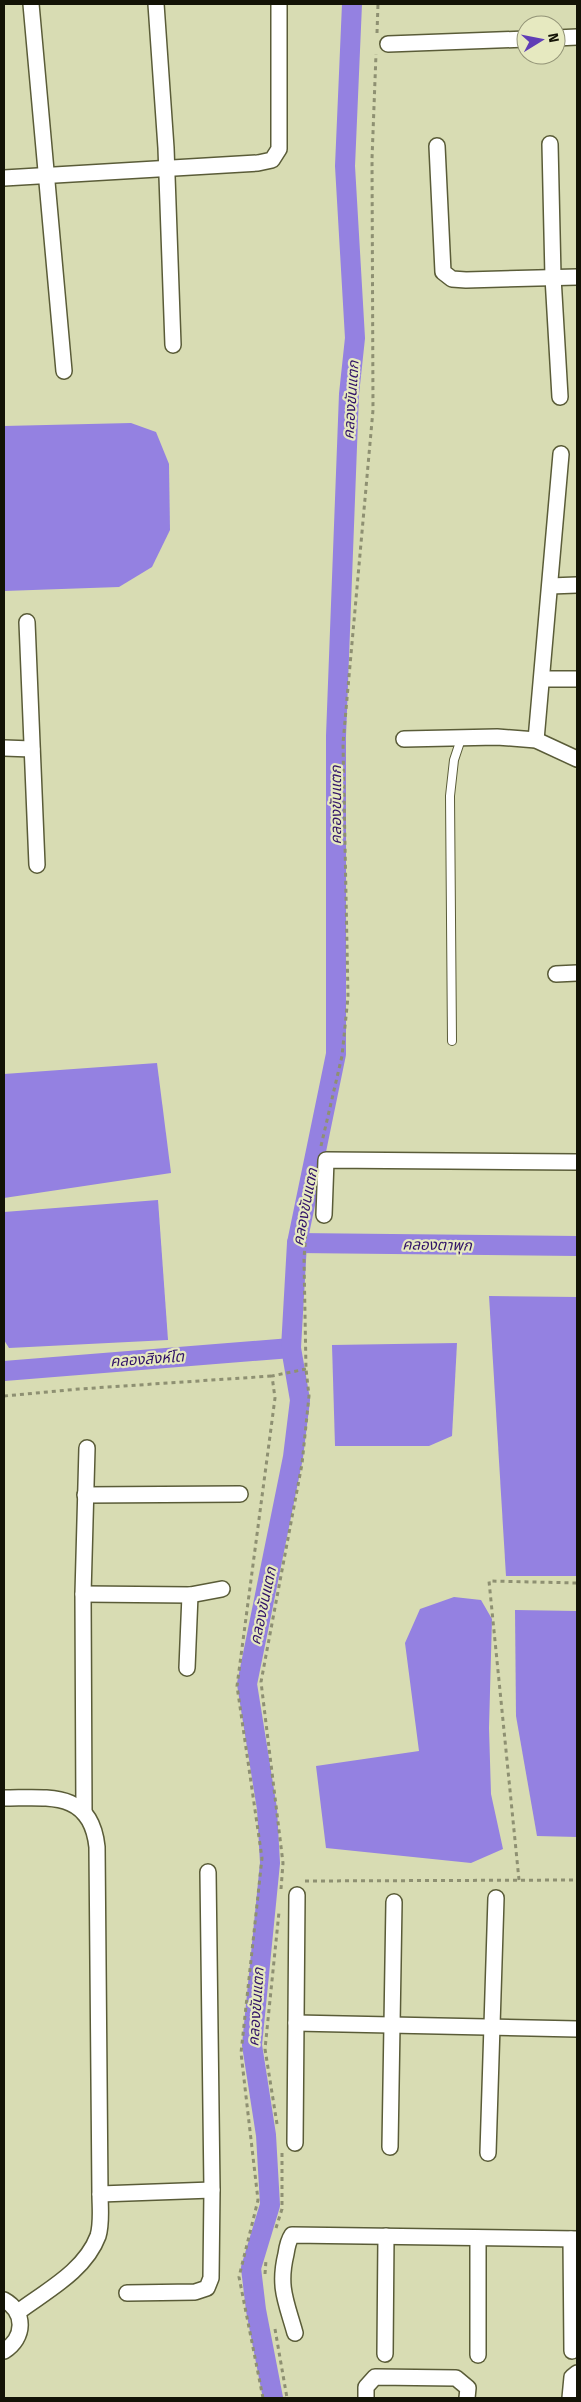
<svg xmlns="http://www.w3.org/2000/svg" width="581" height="2402" font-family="'Fira Sans','Noto Sans Thai',sans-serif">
<rect width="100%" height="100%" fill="#d8dcb3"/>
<g fill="#9481e1">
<path d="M131 423 156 432 169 464 170 530 152 567 119 587 4 591V426Z"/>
<path d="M157 1063 171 1173 4 1198V1074Z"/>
<path d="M158 1200 168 1340 9 1348 4 1340V1212Z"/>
<path d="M489 1296 577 1297V1576H506Z"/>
<path d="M457 1343 452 1436 429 1446H335L332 1345Z"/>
<path d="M454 1597 481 1600 492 1619 489 1728 491 1794 503 1849 471 1863 326 1848 316 1766 419 1751 405 1643 420 1609Z"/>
<path d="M515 1610 577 1611V1837L537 1836 516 1716Z"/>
</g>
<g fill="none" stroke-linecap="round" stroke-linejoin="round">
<g stroke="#9481e1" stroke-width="20">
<path d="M297 1243 577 1246"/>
<path d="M4 1371 291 1348"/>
<path d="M273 2398 256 2310 251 2268 270 2205 266 2135 252 2045 270 1863 267 1809 247 1684 293 1457 300 1400 291 1348 297 1243 336 1054V736L349 394 355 338 345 166 352 4"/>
</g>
<g stroke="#5a5c38" stroke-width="10">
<path id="lane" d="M452 1041 450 796 454 760 461 739"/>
</g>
<g stroke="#5a5c38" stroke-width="18">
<g id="street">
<path d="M31 4 64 371"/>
<path d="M156 4 166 148 173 345"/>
<path d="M556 38 577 37"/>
<path d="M388 44 526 39"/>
<path d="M550 144 553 277 560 397"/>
<path d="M437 146 443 272 452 279 466 280 577 277"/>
<path d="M4 178 258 163 272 160 279 149V4"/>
<path d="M550 586 577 585"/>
<path d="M27 622 37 865"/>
<path d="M543 679H577"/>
<path d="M404 739 497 737 536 740 577 759"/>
<path d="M536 740 561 454"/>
<path d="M4 748 32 749"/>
<path d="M556 974 577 973"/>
<path d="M324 1215 326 1160 577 1162"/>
<path d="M85 1495 240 1494"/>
<path d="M83 1594 190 1595 222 1589"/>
<path d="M187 1668 190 1595"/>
<path d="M4 1798C48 1798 91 1790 97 1847L100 2194C100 2207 102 2223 98 2236 85 2271 46 2291 18 2312"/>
<path d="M84 1813 83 1594 87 1448"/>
<path d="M296 2023 577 2029"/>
<path d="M295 2143 297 1895"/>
<path d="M390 2147 394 1902"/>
<path d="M488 2153 496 1898"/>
<path d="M100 2194 212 2190"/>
<path d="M478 2238V2355"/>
<path d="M571 2239 572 2351"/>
<path d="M127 2293 195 2292 207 2288 211 2278 212 2190 208 1872"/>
<path d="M4 2300C26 2312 25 2338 4 2351"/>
<path d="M295 2333C286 2301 278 2287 286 2254 287 2247 288 2241 292 2235L577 2239"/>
<path d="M385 2354 386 2236"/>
<path d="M366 2398V2387L375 2377 456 2378 468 2388 467 2398"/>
<path d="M570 2398 572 2377 577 2373"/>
</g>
</g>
<g stroke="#8e9072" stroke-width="3" stroke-dasharray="4 4" stroke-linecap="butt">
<path d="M377 33 378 4"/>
<path d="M321 1146 342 1056 348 997 343 743 373 410 372 159 376 54"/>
<path d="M4 1396 79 1389 272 1376"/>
<path d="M519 1880 489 1581 577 1583"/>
<path d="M305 1881 577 1880"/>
<path d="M281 1889 283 1863 261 1682 302 1464 309 1396 306 1369 304 1259 307 1216"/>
<path d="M277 2124 265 2049 279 1912"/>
<path d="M276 2228 282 2209V2153"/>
<path d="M265 2274 266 2260"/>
<path d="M275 2329 287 2398"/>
<path d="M263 2398 239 2277 258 2200 241 2053 262 1858 237 1686 275 1398 272 1376 306 1369"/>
</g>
<use href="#lane" stroke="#fff" stroke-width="8"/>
<use href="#street" stroke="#fff" stroke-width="15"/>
</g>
<g text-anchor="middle" stroke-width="4.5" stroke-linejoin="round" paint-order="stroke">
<g font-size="15" font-style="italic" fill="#301267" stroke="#e6e9c0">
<text transform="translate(351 400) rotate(-86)" y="5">คลองขันแตก</text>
<text transform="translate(336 805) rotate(-90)" y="5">คลองขันแตก</text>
<text transform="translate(305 1207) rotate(-79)" y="5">คลองขันแตก</text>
<text transform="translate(437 1245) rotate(1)" y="5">คลองตาพุก</text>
<text transform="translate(147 1359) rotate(-4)" y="5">คลองสิงห์โต</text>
<text transform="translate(263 1606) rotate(-78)" y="5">คลองขันแตก</text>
<text transform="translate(256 2007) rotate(-86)" y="5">คลองขันแตก</text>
</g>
</g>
<rect width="581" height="2402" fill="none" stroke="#131306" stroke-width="10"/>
<g transform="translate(541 40) rotate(80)"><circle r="24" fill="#e6e9c0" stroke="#929376"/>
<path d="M0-4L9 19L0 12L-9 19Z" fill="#603eb6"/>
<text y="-8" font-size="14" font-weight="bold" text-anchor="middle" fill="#131306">N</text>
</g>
</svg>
